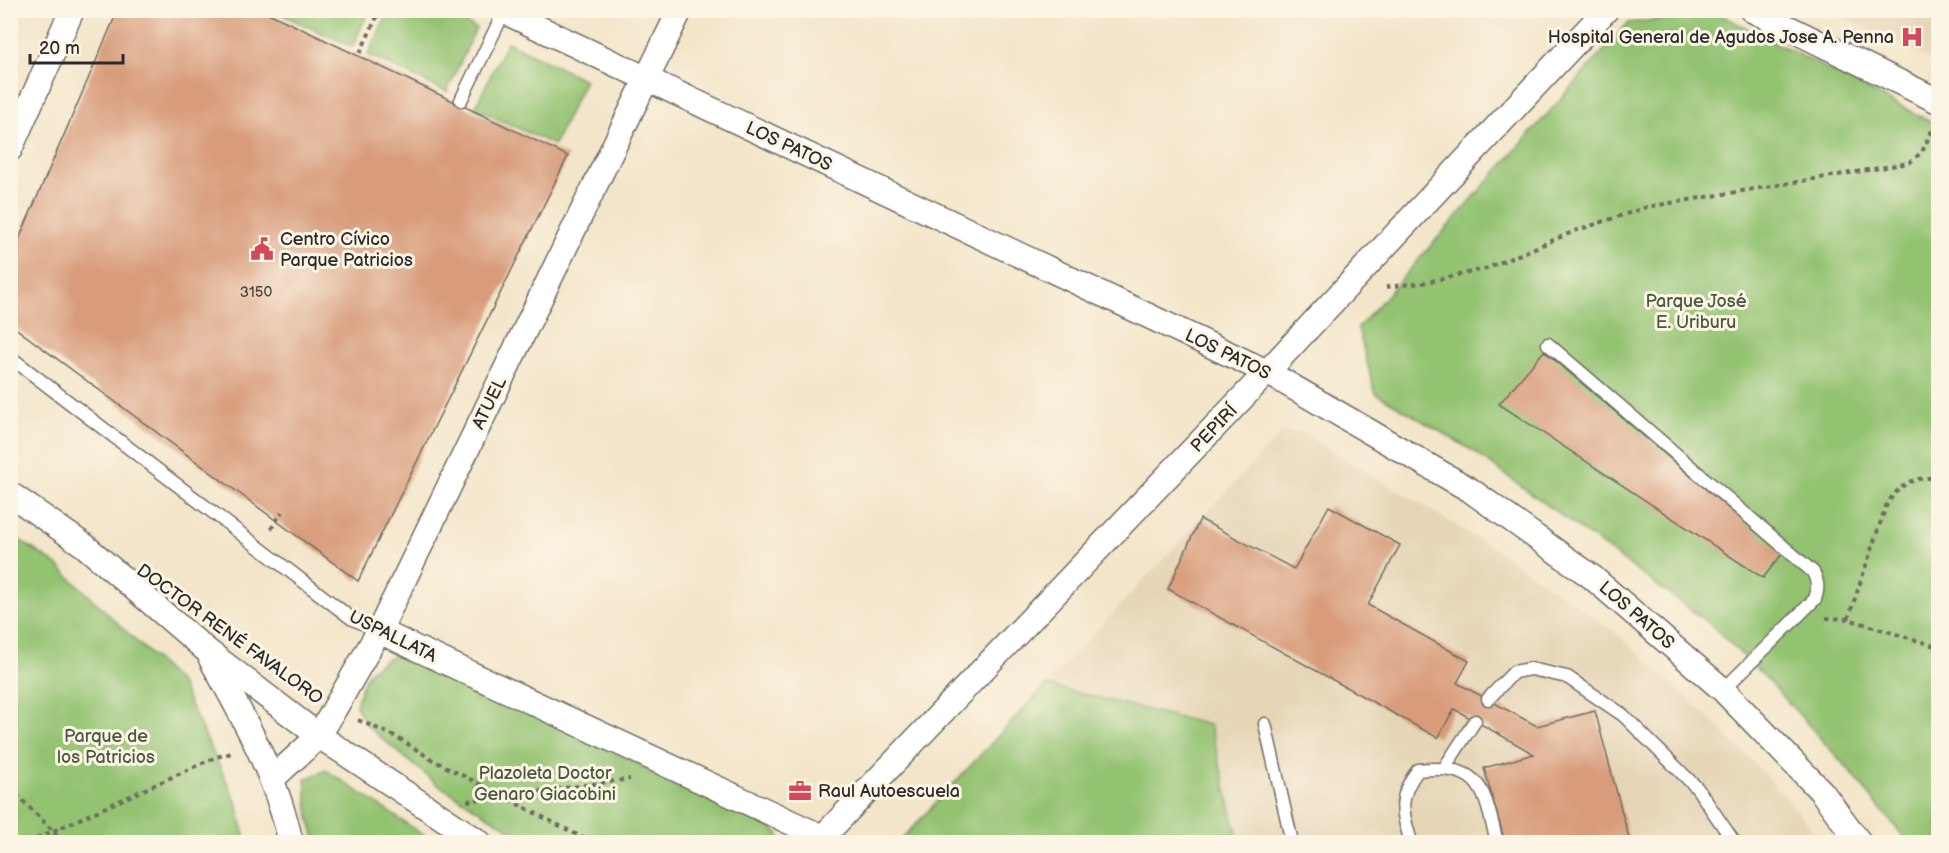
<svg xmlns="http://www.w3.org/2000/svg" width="1949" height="853" font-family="'Balsamiq Sans',sans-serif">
<rect width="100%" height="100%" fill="#fcf5e5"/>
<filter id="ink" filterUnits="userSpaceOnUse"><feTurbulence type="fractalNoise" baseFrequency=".0167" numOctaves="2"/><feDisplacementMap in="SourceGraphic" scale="12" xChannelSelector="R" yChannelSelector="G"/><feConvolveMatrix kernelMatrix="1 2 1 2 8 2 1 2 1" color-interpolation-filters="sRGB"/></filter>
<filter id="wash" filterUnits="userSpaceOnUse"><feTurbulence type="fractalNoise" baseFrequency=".008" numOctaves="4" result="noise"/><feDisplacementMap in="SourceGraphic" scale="24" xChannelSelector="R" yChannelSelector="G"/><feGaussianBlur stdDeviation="1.35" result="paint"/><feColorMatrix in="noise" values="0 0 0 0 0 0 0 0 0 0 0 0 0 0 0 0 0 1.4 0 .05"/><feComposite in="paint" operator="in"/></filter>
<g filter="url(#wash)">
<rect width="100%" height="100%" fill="#f3e5c9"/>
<g fill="#e6d6b7">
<path d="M1832 11H1938V63Z"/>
<path d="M1282 432H1301L1498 551 1617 634 1718 726 1784 795 1822 842H899Z"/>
</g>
<g fill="#93c271" stroke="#5f764e" stroke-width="1.5">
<path d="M274 11 369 10V11L352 47Z"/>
<path d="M389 11H440L476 28 447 92 368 55Z"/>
<path d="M1717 13 1938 125V842H1908L1848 769 1767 679 1710 624 1473 451 1375 393 1358 328 1628 23Z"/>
<path d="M507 42 585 80 554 145 475 108Z"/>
<path d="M10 534 56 564 180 683 237 803 246 842H11Z"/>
<path d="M394 656 413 657 772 828 778 833 781 842H530L438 785 367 726 356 706C363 678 366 668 394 656Z"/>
<path d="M1046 685 1210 725 1239 842H899Z"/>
<path d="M326 770 434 842H316L309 818 305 779Z"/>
</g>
<g id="blocks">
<g fill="#d89c7b">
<path d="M118 10H262L568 156 358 581 10 324V260Z"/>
<path d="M1544 351 1782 554 1763 578 1499 404Z"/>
<path d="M1329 506 1400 545 1368 605 1469 661 1457 683 1537 726 1595 711 1630 842H1505L1484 768 1534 754 1454 709 1438 738 1168 589 1200 519 1294 569Z"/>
</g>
</g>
</g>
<g filter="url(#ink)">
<use href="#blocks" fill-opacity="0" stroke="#716c62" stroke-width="1.5"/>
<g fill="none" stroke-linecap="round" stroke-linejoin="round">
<g stroke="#716c62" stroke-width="15">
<g id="service">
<path d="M461 100 504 12"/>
<path d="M1548 344 1813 572C1818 581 1819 589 1815 599L1723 690"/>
<path d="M10 357 351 618 379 631"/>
<path d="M1488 699 1514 672 1531 669 1567 677 1623 715 1697 788 1734 842"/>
<path d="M1265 724 1292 842"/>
<path d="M1445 767 1475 721"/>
<path d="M1411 842C1402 812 1397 797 1418 770 1483 764 1483 788 1497 842"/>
</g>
</g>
<g stroke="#716c62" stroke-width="27">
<g id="minor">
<path d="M501 10 1267 372 1470 490 1592 577 1723 690 1821 791 1859 842"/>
<path d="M1752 10 1938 101"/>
<path d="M10 149 72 10"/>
<path d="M10 494 85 546 206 650 319 736 479 842"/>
<path d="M379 631 822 837"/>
<path d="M211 659C245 720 275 773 291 842"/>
<path d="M273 778 319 736 379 631 680 10"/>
<path d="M818 842 1267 372 1606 10"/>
</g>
</g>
<g stroke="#716c62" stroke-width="4" stroke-dasharray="4.5 4.5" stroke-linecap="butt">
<path d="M360 53 380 10"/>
<path d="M1386 287 1423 283 1485 269 1575 231 1647 207 1909 163 1922 152 1933 128"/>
<path d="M271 529 282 512"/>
<path d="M1826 618 1848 619 1938 647"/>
<path d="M1848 619 1886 506C1900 483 1912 477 1938 478"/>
<path d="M358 720 397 737 431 759 591 842"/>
<path d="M10 788 53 831 61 842"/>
<path d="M467 801 630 779"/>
<path d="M29 842 216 757 232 753"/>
</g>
<use href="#service" stroke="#fff" stroke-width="12"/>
<use href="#minor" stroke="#fff" stroke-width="24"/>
</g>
</g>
<defs>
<g id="hospital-bare" transform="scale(1.8)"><path d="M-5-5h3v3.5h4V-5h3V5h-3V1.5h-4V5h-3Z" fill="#d1495b" stroke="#fcf5e5" stroke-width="2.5" paint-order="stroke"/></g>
<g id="civic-bare" transform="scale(1.8)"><path d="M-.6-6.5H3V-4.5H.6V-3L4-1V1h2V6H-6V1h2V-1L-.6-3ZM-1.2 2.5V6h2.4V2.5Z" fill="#d1495b" stroke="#fcf5e5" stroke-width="2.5" paint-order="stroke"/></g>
<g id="office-bare" transform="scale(1.8)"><path d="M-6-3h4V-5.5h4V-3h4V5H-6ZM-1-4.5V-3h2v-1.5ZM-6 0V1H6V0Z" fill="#d1495b" stroke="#fcf5e5" stroke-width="2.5" paint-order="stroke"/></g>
</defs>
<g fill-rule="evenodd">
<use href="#hospital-bare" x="1912" y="37"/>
<use href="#civic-bare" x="262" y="249"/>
<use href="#office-bare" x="800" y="791"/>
</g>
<g text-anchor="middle" stroke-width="6" stroke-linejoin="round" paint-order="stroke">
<g font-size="15" fill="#56473f">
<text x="256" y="297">3150</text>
</g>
<g font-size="18" fill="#2b2b2b" stroke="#fcf5e5" text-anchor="start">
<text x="1894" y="43" text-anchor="end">Hospital General de Agudos Jose A. Penna</text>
<text x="280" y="245">Centro Cívico<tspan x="280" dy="21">Parque Patricios</tspan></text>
<text x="818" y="797">Raul Autoescuela</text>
</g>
<g font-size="18" fill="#2b2b2b" stroke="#fcf5e5">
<text transform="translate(789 146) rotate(25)" y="6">LOS PATOS</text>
<text transform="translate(1228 354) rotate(26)" y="6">LOS PATOS</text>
<text transform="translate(489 403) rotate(-64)" y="6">ATUEL</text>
<text transform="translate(1214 428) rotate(-46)" y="6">PEPIRÍ</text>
<text transform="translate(1637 615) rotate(41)" y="6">LOS PATOS</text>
<text transform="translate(230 634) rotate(36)" y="6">DOCTOR RENÉ FAVALORO</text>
<text transform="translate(393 636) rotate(26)" y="6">USPALLATA</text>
</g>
<g font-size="18" fill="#4a5840" stroke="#fcf5e5">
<text x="1696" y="307">Parque José<tspan x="1696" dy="21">E. Uriburu</tspan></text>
<text x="106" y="742">Parque de<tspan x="106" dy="21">los Patricios</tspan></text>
<text x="545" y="779">Plazoleta Doctor<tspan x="545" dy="21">Genaro Giacobini</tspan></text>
</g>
</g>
<rect width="1949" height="853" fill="none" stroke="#fcf5e5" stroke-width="36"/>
<path d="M30 54v9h93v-9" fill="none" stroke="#2b2b2b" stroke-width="3"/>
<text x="39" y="54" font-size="18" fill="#2b2b2b" stroke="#fcf5e5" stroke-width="4.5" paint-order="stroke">20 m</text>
</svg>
